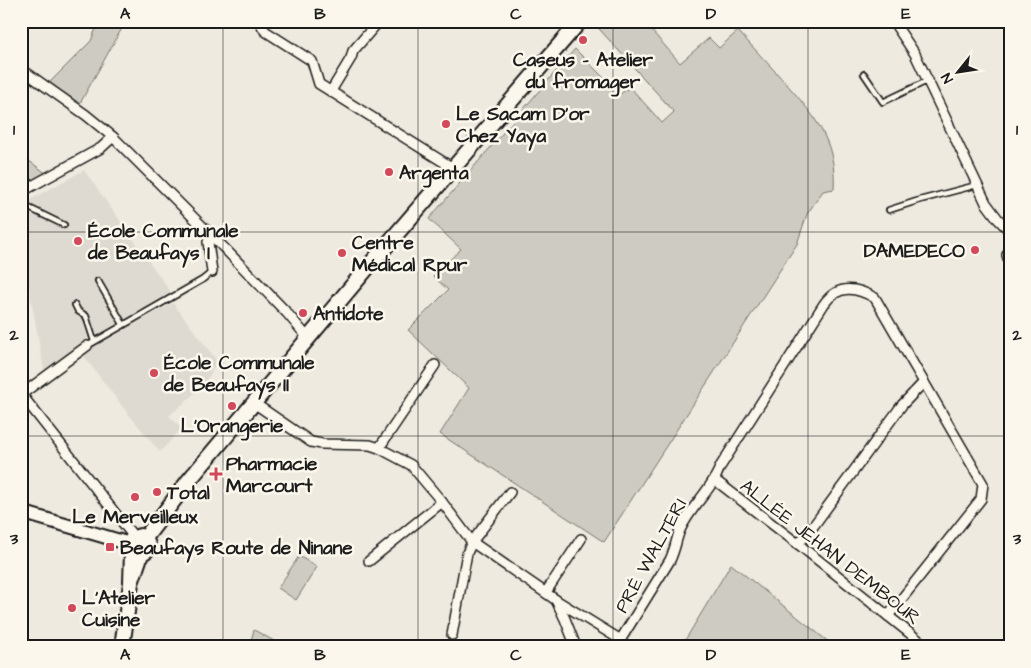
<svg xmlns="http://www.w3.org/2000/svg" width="1031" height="668" font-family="'Architects Daughter',sans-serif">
<rect width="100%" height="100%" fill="#eeeadf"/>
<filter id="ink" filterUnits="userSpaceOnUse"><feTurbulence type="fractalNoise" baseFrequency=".02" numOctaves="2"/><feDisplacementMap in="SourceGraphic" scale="10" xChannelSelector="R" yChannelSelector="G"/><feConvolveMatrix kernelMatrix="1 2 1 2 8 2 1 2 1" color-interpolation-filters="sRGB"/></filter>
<g filter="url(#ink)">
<g fill="#dedad1">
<path d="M84 170 172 294 92 339 44 370 27 277 21 281V205Z"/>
<path d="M173 303 217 361 205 384 169 416 182 428 160 452 126 411 82 354 94 344Z"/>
</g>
<g fill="#ceccc2" stroke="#75746f">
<path d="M99 21H126L79 105 49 83 91 41Z"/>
<path d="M592 21H643L680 63 709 38 719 48 738 31C753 47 768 64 783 80 813 114 837 140 834 189L823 191 807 214 797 244 604 542 440 434 469 388 408 330 448 290 433 276 461 249 429 219 575 49 620 94 630 87 662 123 674 112Z"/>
<path d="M21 155 47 174 21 187Z"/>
<path d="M299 556 317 567 296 600 278 588Z"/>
<path d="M731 564 746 576 835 647H681Z"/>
<path d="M254 630 285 647H249Z"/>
</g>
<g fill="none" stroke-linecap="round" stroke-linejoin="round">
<g stroke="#1c1c1c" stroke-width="8">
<g id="lane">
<path d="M864 74 883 102 927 81"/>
<path d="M21 204 64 225"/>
<path d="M889 210 920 200 977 185"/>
<path d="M98 281 123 324"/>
<path d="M75 305 78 311 86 316 94 341"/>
<path d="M87 346 202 280 212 272"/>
</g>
</g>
<g stroke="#1c1c1c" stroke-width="12">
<g id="street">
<path d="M259 21 265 31 312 61 319 84 453 168"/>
<path d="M893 21 915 54 986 203 998 219 1010 231"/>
<path d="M21 69 86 115 113 137 227 251 287 313 308 338"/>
<path d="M331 91 351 58 353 51 379 21"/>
<path d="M21 192 101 148 113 137"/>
<path d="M1010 249 1007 255 1010 265"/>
<path d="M212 272 208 242 213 236"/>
<path d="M21 394 134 537"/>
<path d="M22 394 87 346"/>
<path d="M254 403 311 442 322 444 370 445 379 448 411 465 442 502 472 542 556 600 621 640"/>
<path d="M379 448 435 365"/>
<path d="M715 480 798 544 927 647"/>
<path d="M798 544 809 532 902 405 924 382"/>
<path d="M369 561 442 502"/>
<path d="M546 592 581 539"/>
<path d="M556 600 565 619 576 647"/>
<path d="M452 635 467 553 472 542 510 492"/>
<path d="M616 647 670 560C675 550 676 540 680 530 690 507 712 490 720 467L824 304C838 284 856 287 875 298L983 484 981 499 888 616"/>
<path d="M1008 647 1010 645"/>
</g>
</g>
<g stroke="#1c1c1c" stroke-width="16">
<path id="secondary" d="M21 512 130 544"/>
</g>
<g stroke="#1c1c1c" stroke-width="18">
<g id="primary">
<path d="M145 538 190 479 368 267 580 21"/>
<path d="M122 647 131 583 132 552 130 544 132 539 140 536 146 540 148 545 147 550 141 554 131 583"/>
</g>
</g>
<use href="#lane" stroke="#fbf7ec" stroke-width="4.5"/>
<use href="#street" stroke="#fbf7ec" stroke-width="9"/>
<use href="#secondary" stroke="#fbf7ec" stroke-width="12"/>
<use href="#primary" stroke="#fbf7ec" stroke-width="14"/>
</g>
</g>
<path fill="none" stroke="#1c1c1c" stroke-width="1" stroke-opacity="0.55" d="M223 21V647M418 21V647M613 21V647M808 21V647M21 232H1010M21 436H1010"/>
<g fill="#d1495b" stroke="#fbf7ec" stroke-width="2">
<circle cx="583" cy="40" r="5"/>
<circle cx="446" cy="124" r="5"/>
<circle cx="389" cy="172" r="5"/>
<circle cx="78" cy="241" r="5"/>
<circle cx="975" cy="250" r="5"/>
<circle cx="342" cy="253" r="5"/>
<circle cx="303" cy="313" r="5"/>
<circle cx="154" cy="373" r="5"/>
<circle cx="232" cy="406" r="5"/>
<path d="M213.5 466.5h5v5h5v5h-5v5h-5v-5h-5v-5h5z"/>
<circle cx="157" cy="492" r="5"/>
<circle cx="135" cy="497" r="5"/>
<rect x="105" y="542" width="10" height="10" rx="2.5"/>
<circle cx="72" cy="608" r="5"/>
</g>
<g text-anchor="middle" stroke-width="5" stroke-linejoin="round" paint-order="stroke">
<g font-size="19" font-weight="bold" fill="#1c1c1c" stroke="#fbf7ec" text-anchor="start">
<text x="583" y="66" text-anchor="middle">Caseus - Atelier<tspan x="583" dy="22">du fromager</tspan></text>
<text x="456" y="120">Le Sacam D'or<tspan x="456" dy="22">Chez Yaya</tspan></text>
<text x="399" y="179">Argenta</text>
<text x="88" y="237">École Communale<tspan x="88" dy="22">de Beaufays I</tspan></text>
<text x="352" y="249">Centre<tspan x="352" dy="22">Médical Rpur</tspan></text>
<text x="965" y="257" text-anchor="end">DAMEDECO</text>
<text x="313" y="320">Antidote</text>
<text x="164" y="369">École Communale<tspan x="164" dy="22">de Beaufays II</tspan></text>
<text x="232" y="432" text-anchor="middle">L'Orangerie</text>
<text x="226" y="470">Pharmacie<tspan x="226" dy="22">Marcourt</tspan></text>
<text x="167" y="499">Total</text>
<text x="135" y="523" text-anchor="middle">Le Merveilleux</text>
<text x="120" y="554">Beaufays Route de Ninane</text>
<text x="82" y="604">L'Atelier<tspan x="82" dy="22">Cuisine</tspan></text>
</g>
<g font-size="19" fill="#1c1c1c" stroke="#fbf7ec">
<text transform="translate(831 551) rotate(38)" y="7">ALLÉE JEHAN DEMBOUR</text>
<text transform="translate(650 555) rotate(-61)" y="7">PRÉ WALTERI</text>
</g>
</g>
<rect width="1031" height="668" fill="none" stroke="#fbf7ec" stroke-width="55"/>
<g transform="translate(958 72) rotate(240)" stroke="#fbf7ec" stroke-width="4" paint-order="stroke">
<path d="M0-4L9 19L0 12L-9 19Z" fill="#1c1c1c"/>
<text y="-8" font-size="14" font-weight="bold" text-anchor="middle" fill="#1c1c1c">N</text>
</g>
<rect x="28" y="28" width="976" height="612" fill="none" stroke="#1c1c1c" stroke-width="2"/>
<g font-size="16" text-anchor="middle" font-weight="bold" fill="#1c1c1c">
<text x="125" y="19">A</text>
<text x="320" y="19">B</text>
<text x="516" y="19">C</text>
<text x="711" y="19">D</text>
<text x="906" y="19">E</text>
<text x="14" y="135">1</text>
<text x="1017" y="135">1</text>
<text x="14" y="340">2</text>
<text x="1017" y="340">2</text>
<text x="14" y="544">3</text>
<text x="1017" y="544">3</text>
<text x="125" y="660">A</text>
<text x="320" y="660">B</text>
<text x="516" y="660">C</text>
<text x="711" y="660">D</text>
<text x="906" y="660">E</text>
</g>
</svg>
